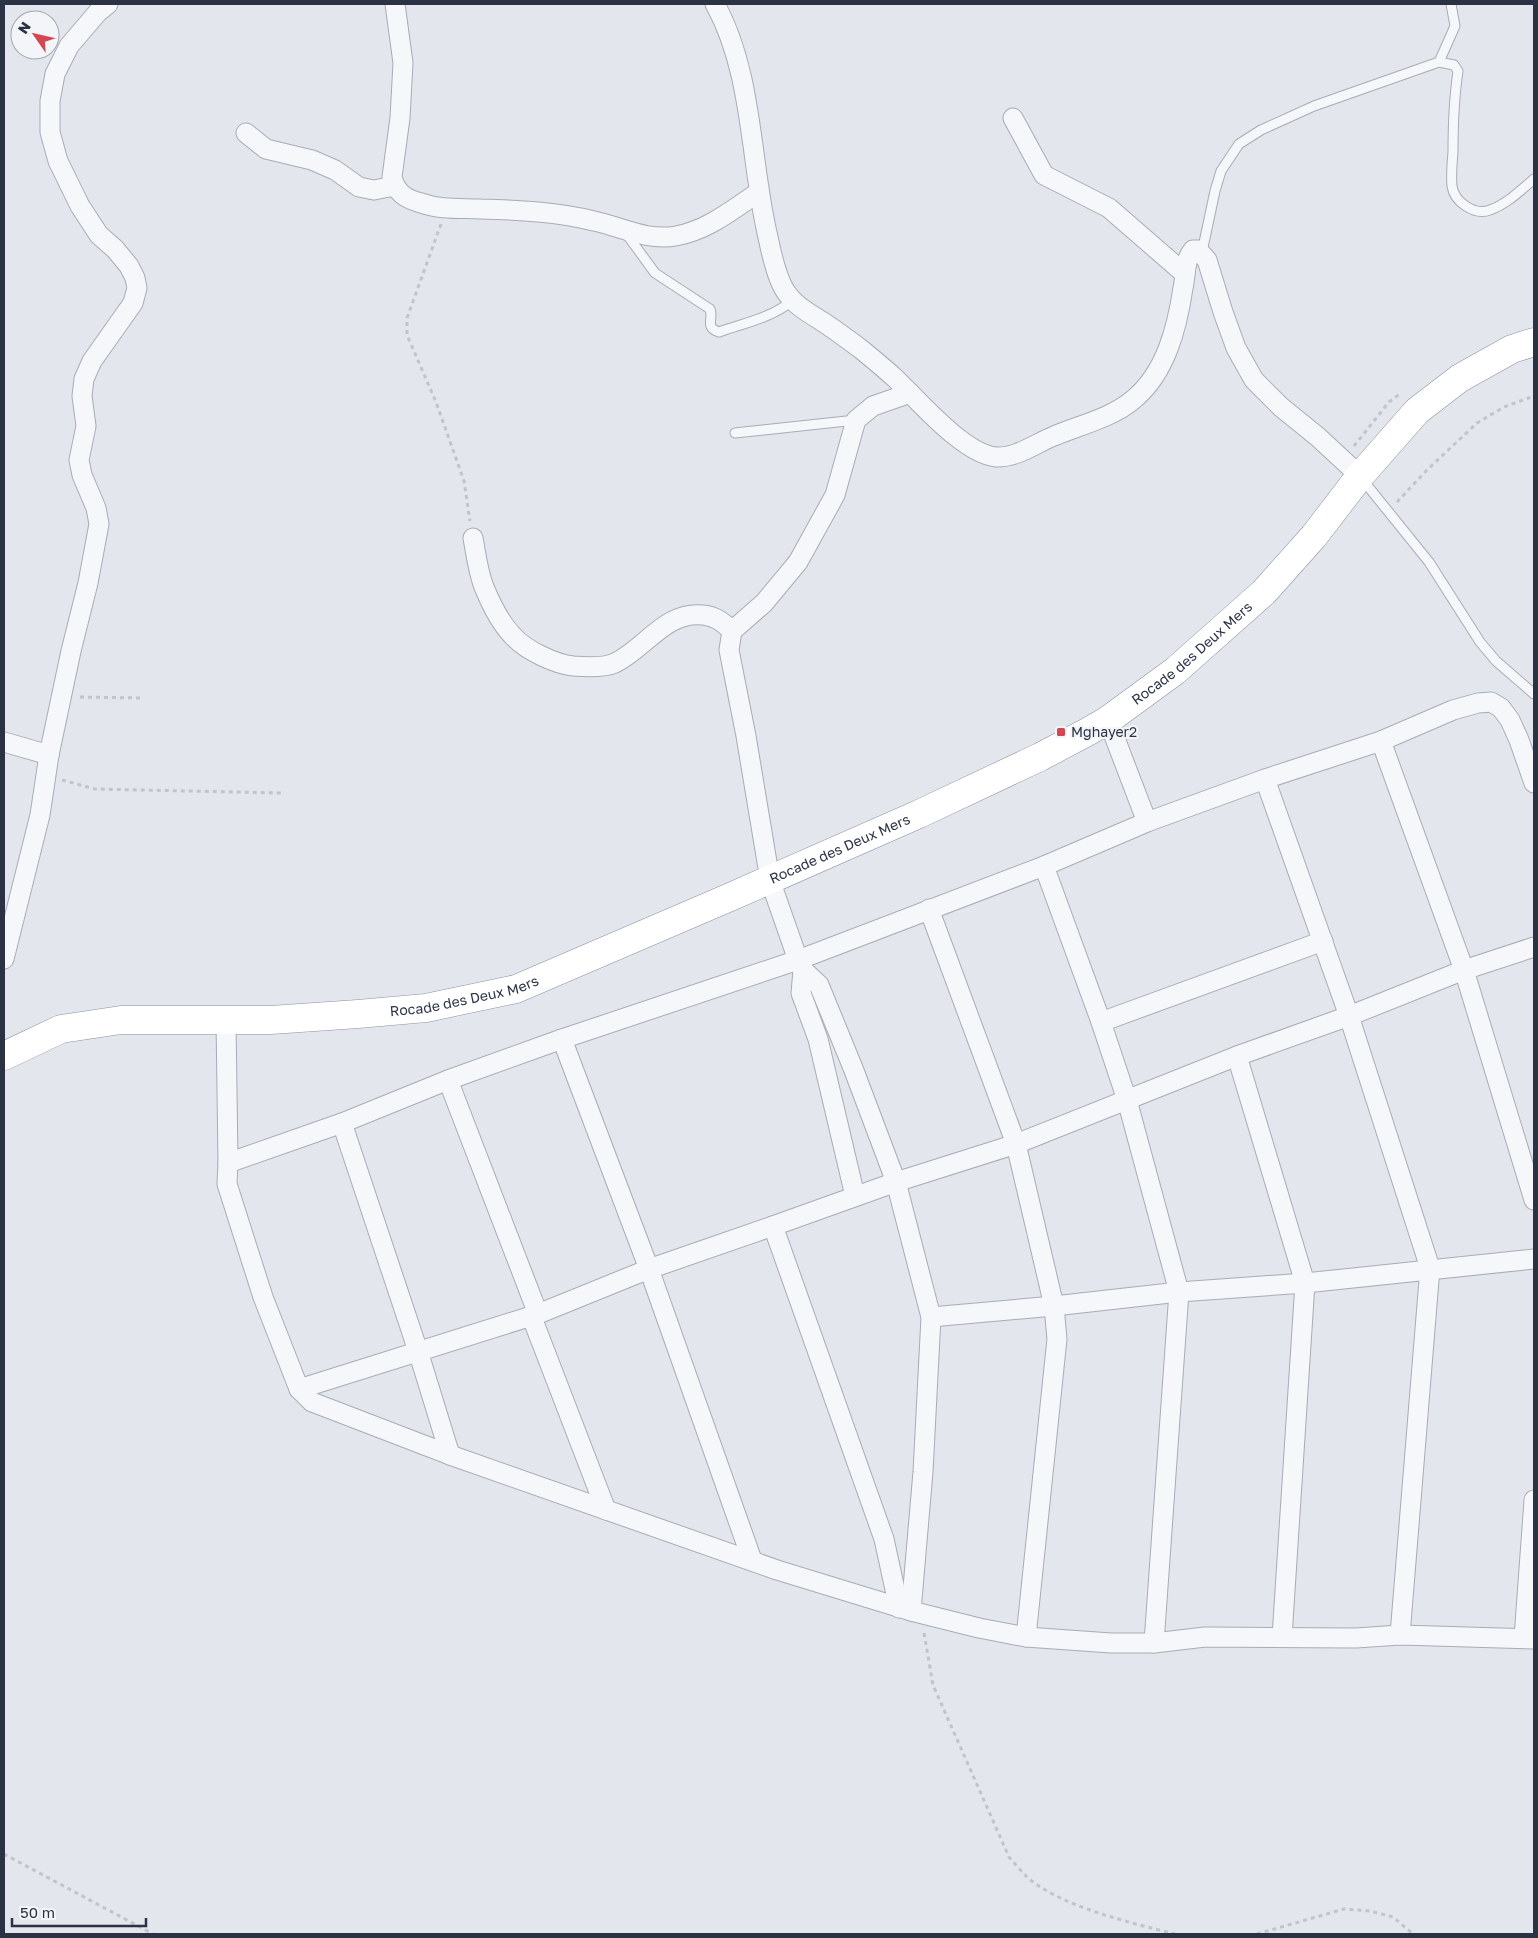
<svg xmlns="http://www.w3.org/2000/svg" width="1538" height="1938" font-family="'Golos Text',sans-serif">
<rect width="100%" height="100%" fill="#e3e6ec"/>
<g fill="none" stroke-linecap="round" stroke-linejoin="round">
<g stroke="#a8acb6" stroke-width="11">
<g id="lane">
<path d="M1439 62 1454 65 1458 71C1454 98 1453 125 1453 152 1452 163 1451 175 1452 186 1454 202 1475 216 1490 210 1507 204 1521 190 1534 179"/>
<path d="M625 232 655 273 710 309C714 319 704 327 719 332 744 323 771 318 792 301"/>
<path d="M1202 252 1215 191 1221 171 1239 144 1261 130 1314 106 1439 62 1455 26 1451 4"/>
<path d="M735 433 856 420"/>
<path d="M1362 479 1429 562 1480 642 1496 661 1534 694"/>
</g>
</g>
<g stroke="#a8acb6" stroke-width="21">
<g id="street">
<path d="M395 4 403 63 400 118 392 177C396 193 406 199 421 203 441 210 461 208 481 209 519 210 558 212 594 221 622 227 646 241 676 236 708 230 732 210 759 192"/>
<path d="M715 4C752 71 750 154 766 228 770 246 773 265 781 283 790 304 808 312 826 324 838 332 850 341 862 350 873 359 885 369 896 379 919 401 964 454 996 457 1017 458 1036 443 1054 436 1080 425 1112 418 1134 399 1166 372 1177 328 1183 288 1186 276 1184 260 1193 250H1198L1207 260 1223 312 1236 348 1254 380 1281 407 1318 437 1360 476"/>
<path d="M1013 118 1044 175 1109 208 1185 274"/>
<path d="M246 133 266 149 312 160 335 170 359 187 374 190 394 186"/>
<path d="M473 538C476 554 478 572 484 587 491 604 500 623 513 636 525 650 555 664 573 666 585 667 604 668 615 663 646 648 665 611 703 615 715 616 723 622 732 631"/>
<path d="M1108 720 1147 822"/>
<path d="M1381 741 1464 970 1534 1200"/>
<path d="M4 742 49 755"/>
<path d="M1265 779 1349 1016 1430 1268 1400 1635"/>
<path d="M1044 866 1101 1022 1127 1100 1179 1292 1154 1643"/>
<path d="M929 909 1016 1144 1054 1306 1057 1339 1026 1637"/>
<path d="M4 959 40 815 49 755 71 651 88 583 99 524 96 508 82 475 79 460 86 426 82 396 84 379 92 361 133 303 137 288 135 278 129 266 115 249 99 235 80 206 58 161 50 132V101L55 74 69 46 98 12 108 4"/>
<path d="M803 970 801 993 818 1039 855 1196"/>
<path d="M226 1019 228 1163 227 1184 263 1297 299 1389 312 1402 450 1455 777 1570 911 1611 923 1472 931 1317 896 1182 853 1068 819 985 803 970 798 960 770 880 746 736 729 650 732 631 764 603 798 562 835 495 856 420 873 406 910 393"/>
<path d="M1101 1022 1323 941"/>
<path d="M562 1039 649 1269 752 1560"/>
<path d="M1237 1056 1305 1283 1282 1637"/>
<path d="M448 1080 538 1314"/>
<path d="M342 1123 418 1351 450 1455"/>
<path d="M228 1163 342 1123 448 1080 562 1039 798 960 1044 866 1147 822 1265 779 1381 741 1453 710 1478 703 1491 702 1501 708 1510 720 1519 740 1534 783"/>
<path d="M531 1315 606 1510"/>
<path d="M931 1317 1054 1306 1179 1292 1305 1283 1534 1259"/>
<path d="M299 1389 538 1314 649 1269 773 1226"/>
<path d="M899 1608 884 1539 773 1226 896 1182 1016 1144 1237 1056 1349 1016 1464 970 1534 947"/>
<path d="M911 1611 979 1628 1026 1637 1111 1643H1154L1205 1637 1356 1638 1400 1635 1534 1639"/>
<path d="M1524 1638 1534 1500"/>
</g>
</g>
<g stroke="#8a92a3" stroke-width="29">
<g id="highway">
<path id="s1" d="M4 1056 61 1029 121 1020H271L358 1014 426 1008 516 989 728 898 919 814 1040 757 1089 731 1108 720 1175 671 1264 592 1314 536 1360 476 1417 411 1460 378 1512 349 1534 342"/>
</g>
</g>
<g stroke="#c1c4cb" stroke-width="3" stroke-dasharray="4 4" stroke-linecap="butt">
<path d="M441 224 407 318V335L436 402 464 481 470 521"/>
<path d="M1354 446 1389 402 1401 393"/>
<path d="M1397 502 1427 470 1477 423 1504 407 1534 396"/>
<path d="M80 697 142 698"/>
<path d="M62 780 95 789 282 793"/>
<path d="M924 1633 933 1685 1009 1857C1015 1864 1021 1871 1027 1877 1061 1907 1132 1923 1175 1934"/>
<path d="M4 1854 153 1934"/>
<path d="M1257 1934 1344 1909 1370 1911 1393 1917 1413 1934"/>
</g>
<use href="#lane" stroke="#f6f7fa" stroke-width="9"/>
<use href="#street" stroke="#f6f7fa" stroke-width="19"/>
<use href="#highway" stroke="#fff" stroke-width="28"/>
</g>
<rect fill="#d24751" stroke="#f3f5f9" stroke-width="2" x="1056" y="727" width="10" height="10" rx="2.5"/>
<g text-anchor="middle" stroke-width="4" stroke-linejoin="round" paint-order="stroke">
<g font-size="14" fill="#2a3244" stroke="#f3f5f9">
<text dy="5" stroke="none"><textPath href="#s1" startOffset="1279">Rocade des Deux Mers</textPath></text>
<text dy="5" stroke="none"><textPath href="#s1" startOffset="874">Rocade des Deux Mers</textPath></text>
<text dy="5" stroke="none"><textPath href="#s1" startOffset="469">Rocade des Deux Mers</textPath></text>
</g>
<g font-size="14" fill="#2a3244" stroke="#f3f5f9" text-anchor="start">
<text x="1071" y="737">Mghayer2</text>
</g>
</g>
<rect width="1538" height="1938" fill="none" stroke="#2a3244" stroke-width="10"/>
<g transform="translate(35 35) rotate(304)"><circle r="24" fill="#f3f5f9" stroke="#a3a7b1"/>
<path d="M0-4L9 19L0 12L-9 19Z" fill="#d24751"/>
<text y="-8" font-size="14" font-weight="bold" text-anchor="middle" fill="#2a3244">N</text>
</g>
<path d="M12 1918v8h134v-8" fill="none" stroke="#2a3244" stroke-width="2.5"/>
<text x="20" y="1918" font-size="15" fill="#2a3244" stroke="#f3f5f9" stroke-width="4" paint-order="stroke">50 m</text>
</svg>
